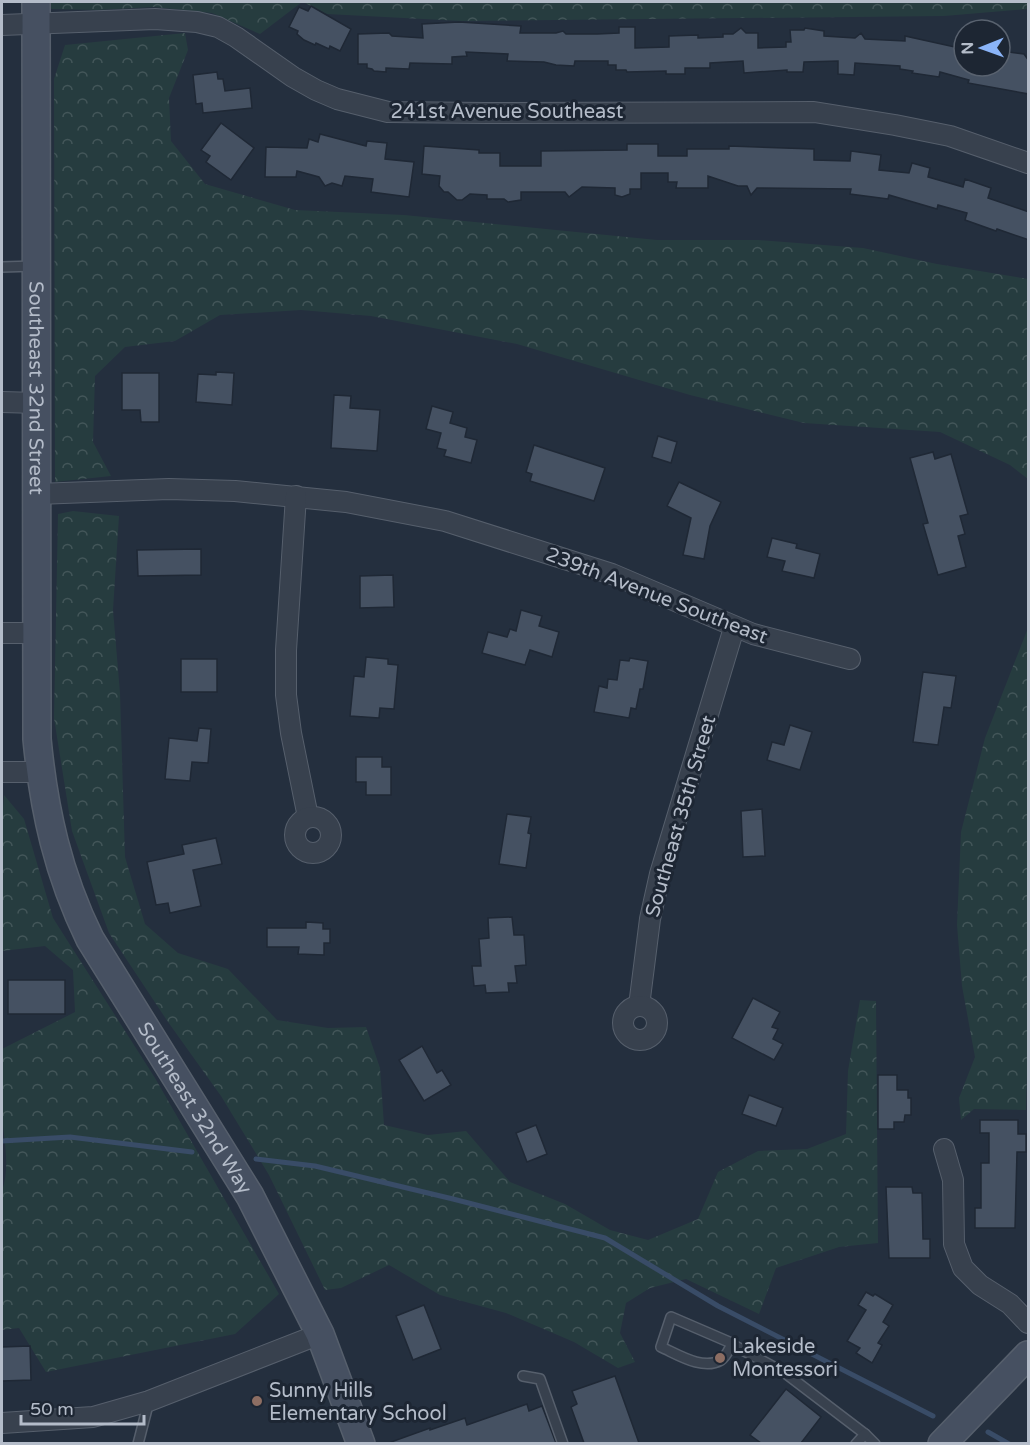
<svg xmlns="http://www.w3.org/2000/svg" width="1030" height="1445" font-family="'Varela Round',sans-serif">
<defs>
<pattern id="forest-crowns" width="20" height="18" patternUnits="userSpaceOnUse" patternTransform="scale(1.5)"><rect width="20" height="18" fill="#263c3f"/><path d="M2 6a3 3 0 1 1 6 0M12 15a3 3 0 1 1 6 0" fill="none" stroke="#435659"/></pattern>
</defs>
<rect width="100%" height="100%" fill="#242f3e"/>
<g fill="url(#forest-crowns)">
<path d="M51 2H302L260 34 212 13 154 7 97 10 51 9Z"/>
<path d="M303 2H1028V9L944 16 462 21 327 14Z"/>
<path d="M185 33 188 50 169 98 171 141 205 184 295 210 404 215 657 240H758L863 248 937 264 1028 279V479L1010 465 940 432 804 423 690 395 517 344 371 316 301 310 220 315 175 341 125 347 95 376 93 442 111 476 55 482 54 79 65 45Z"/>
<path d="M73 511 119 516 113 610 120 693 125 857 145 924 178 953 228 969 277 1020 328 1028 366 1027 380 1068 384 1125 428 1135 466 1131 510 1182 565 1204 610 1230 648 1240 698 1219 718 1172 758 1151 807 1149 846 1134 848 1071 860 1000 876 1001 878 1243 839 1247 776 1268 759 1314 686 1279 650 1288 626 1303 620 1333 635 1362 618 1368 574 1342 506 1313 440 1295 389 1265 341 1288 325 1290 269 1175 221 1096 168 1022 109 933 72 831 54 718 58 514Z"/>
<path d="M1028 628V1037L1026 1110 974 1109 961 1120 959 1098 975 1057 962 986 957 925 961 832 985 738Z"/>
<path d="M4 795 24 819 53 918 155 1078 279 1294 235 1334 46 1372 19 1328 2 1330V1191C11 1164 3 1139 2 1111 1 1091 1 1070 2 1049L75 1012 73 970 45 946 2 951V821Z"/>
</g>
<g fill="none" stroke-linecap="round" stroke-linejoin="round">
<g stroke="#394c67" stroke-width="5">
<path d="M2 1141 70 1137 192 1152"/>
<path d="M256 1159 315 1166 453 1199 605 1238 718 1306 933 1416"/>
<path d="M988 1432 1009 1444"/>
</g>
</g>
<g fill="#455162" stroke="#1f2835" stroke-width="1.5">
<path d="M311 6 351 29 340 51 330 46 329 49 316 43 315 45 304 40 297 34 298 31 289 27 299 7 308 11Z"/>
<path d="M459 22 521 26 520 33H556L563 31 566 34H597L619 33V27H635V48L669 47V36L698 35V38L723 37V34H733L741 28 746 33H758V48L786 47V42H791L790 30H804L805 28 824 31V36L855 38 861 33 865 39 905 41V36L964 49V66H1000L1001 51 1024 54 1029 61V94L968 83 969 80 940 72 939 77 912 73 913 71 900 69V66L855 63 854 75 838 74V61L804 62 803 72H787V70L744 73 743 61 710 63V68H685V74H666V71L627 72 626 70H616V65H608V61H575L574 66 556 65 544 62 507 61 508 54 466 52 467 56 452 57V64L410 63 409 69 386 68V72L374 71 372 69 367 68V64H358V34L389 33 392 36 423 38 422 24Z"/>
<path d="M217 72 218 79H223L225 91 250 88 252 108 203 113 202 103 196 104 193 75Z"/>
<path d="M221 123 254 148 231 180 206 162 210 156 201 150Z"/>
<path d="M320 134 366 146 367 141 387 143 385 159 414 162 409 197 371 192 373 179 345 176 342 186 332 183 325 186 319 177 297 171 296 177H265L266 147 307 148 309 139 318 142Z"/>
<path d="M627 144H658V156H687V149H729V146L814 149V160L850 161 851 151 881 155 879 170 909 173 912 163 930 168 928 177 963 187 965 179 991 188 988 198 1029 212V240L997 229 996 231 965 220 967 213 938 205 937 209 889 195 888 199 850 194 851 189 757 188 751 195 747 186H738L708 176V188H676L677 182H668V173H641V189H630V194L622 197 615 195V188L582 187 569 197 565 192H521V200L508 202 504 199H487V195L470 194 462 200H457L448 192H444L439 186 440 176 422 174 424 146 479 150V153H500V166H541V151L627 150Z"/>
<path d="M216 372 234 373 232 405 196 402 198 374 216 375Z"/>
<path d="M122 373H159V422H141L140 410H122Z"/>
<path d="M334 395 351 396 350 408 380 410 377 451 331 448Z"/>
<path d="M432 406 453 412 450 423 467 428 465 437 477 440 471 463 444 456 446 450 437 448 441 433 426 429Z"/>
<path d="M658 436 677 442 671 463 652 457Z"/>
<path d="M534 445 605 468 594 501 530 481 532 474 526 472Z"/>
<path d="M933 452 935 459 951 454 968 514 960 516 965 534 958 536 966 567 938 575 923 524 928 523 910 458Z"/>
<path d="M679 482 721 502 710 526 704 559 683 555 691 518 667 506Z"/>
<path d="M772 538 797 544 796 548 820 554 814 578 782 571 785 561 767 557Z"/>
<path d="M201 549V575L138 576 137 550Z"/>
<path d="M393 575 394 607 360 608V576Z"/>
<path d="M521 610 542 616 539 626 559 632 552 657 530 650 525 665 482 653 488 632 507 637 510 629 516 631Z"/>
<path d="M366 657 388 659V664L398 665 394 709 380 708 379 718 350 716 354 676 364 677Z"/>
<path d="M630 658 648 661 643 689H640L636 709 631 708 629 718 594 712 599 686 607 688 608 679 617 680 620 660 629 661Z"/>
<rect x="181" y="659" width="36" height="33"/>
<path d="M923 672 956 676 951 708 944 707 938 745 913 742Z"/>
<path d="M790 725 812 732 800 770 767 760 772 742 784 745Z"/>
<path d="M199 728 211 729 208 763 192 762 190 781 165 779 169 738 197 741Z"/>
<path d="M356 757H382V767H391V795H366V782H356Z"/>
<path d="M762 809 765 856 743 857 741 811Z"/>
<path d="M507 814 531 817 528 833 531 834 526 868 499 864Z"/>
<path d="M216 838 222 864 193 870 201 906 170 913 168 903 156 905 147 862 184 854 182 845Z"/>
<path d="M512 917 514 935H524L526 965 515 966 517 983H508L509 992 486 993 485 985 474 986 472 966H481L479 939 489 938 488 918Z"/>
<path d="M306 922 323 923V929H330V943H324V955L298 954 299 947H267V928H306Z"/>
<rect x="8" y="980" width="57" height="34"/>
<path d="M753 998 780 1012 772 1027 778 1029 773 1039 783 1044 774 1060 732 1038Z"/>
<path d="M422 1046 437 1073 442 1070 451 1085 424 1101 399 1060Z"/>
<path d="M878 1075H897V1090H908V1098H911V1115H905L904 1122H894V1129H878Z"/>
<path d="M749 1095 783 1108 776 1126 742 1114Z"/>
<path d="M980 1120H1018V1134H1026V1152H1017L1015 1228H975V1208H981V1163H989V1133H980Z"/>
<path d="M536 1125 547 1154 527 1162 516 1133Z"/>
<path d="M886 1187H912L913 1193H922L923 1239H930V1258H889Z"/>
<path d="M866 1292 873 1296 875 1294 893 1305 883 1322 889 1326 878 1343 882 1345 872 1363 856 1353 860 1348 847 1341 866 1310 858 1305Z"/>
<path d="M424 1305 441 1349 413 1360 396 1316Z"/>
<path d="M30 1346 31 1380 2 1381V1347Z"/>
<path d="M615 1376 639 1443H584L571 1407 577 1404 572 1391Z"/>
<path d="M786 1389 821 1417 801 1443H761L750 1435Z"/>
<path d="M527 1404 529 1411 542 1406 556 1443H391V1442L430 1428V1430L465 1418 467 1425Z"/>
</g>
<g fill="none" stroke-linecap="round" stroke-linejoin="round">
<g stroke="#565f6c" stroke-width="12">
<g id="lane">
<path d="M2 267 35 266"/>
<path d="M732 1344C729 1349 726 1357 721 1360 703 1371 677 1354 661 1347L671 1317 729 1342 737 1347 785 1373 865 1434 875 1444"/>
<path d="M523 1376 540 1379 563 1444"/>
<path d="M138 1444 149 1401"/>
<path d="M856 1444 865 1434"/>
</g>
</g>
<g stroke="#565f6c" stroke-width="22">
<g id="street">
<path d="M2 25 155 19 197 22 218 27 236 37 293 77 316 90 337 99 388 112 485 113 814 112 895 125 950 136 1028 163"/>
<path d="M2 402 37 403"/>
<path d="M37 494 169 489 235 491 346 502 445 521 612 574 753 634 850 659"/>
<path d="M296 496 286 650V695L291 733 308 817"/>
<path d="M2 633H37"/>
<path d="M2 772H40"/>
<circle cx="313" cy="835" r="18"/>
<path d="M639 1006 650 919 660 874 734 628"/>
<circle cx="640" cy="1023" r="17"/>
<path d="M944 1149 953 1180 954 1244 963 1268 980 1285 1010 1304 1028 1323"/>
<path d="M2 1423 93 1417 149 1401 320 1334"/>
</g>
</g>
<g stroke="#565f6c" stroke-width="30">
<g id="secondary">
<path id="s1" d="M36 2 37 739C44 811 58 874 90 939L250 1196 320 1334 361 1444"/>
<path d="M942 1444 1028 1355"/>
</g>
</g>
<use href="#lane" stroke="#38414e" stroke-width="9"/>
<use href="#street" stroke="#38414e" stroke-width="20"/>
<use href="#secondary" stroke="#465061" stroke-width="27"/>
</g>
<g fill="#8d6e63" stroke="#1d2633" stroke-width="2">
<circle cx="720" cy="1358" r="6"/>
<circle cx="257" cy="1401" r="6"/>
</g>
<g text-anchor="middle" stroke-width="6" stroke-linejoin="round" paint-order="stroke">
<g font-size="20" fill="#b4bcc9" stroke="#1d2633">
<text x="507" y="118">241st Avenue Southeast</text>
<text dy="7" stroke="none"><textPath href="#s1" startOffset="386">Southeast 32nd Street</textPath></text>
<text transform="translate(657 595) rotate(21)" y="7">239th Avenue Southeast</text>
<text transform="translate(680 816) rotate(-74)" y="7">Southeast 35th Street</text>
<text dy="7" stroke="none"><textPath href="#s1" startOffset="1144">Southeast 32nd Way</textPath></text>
</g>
<g font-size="20" fill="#b4bcc9" stroke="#1d2633" text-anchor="start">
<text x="732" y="1353">Lakeside<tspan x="732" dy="23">Montessori</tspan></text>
<text x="269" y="1397">Sunny Hills<tspan x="269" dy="23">Elementary School</tspan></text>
</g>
</g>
<rect width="1030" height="1445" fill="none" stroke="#b4bcc9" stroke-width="6"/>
<g transform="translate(982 48) rotate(269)"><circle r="28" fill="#1d2633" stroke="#59626f" stroke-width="1.5"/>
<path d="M0-4.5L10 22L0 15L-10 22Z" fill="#8ab4f8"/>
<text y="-9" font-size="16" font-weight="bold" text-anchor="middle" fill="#b4bcc9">N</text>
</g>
<path d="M21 1415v9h123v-9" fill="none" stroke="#b4bcc9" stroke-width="3"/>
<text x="30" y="1415" font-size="18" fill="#b4bcc9" stroke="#1d2633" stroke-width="4.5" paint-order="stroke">50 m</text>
</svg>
